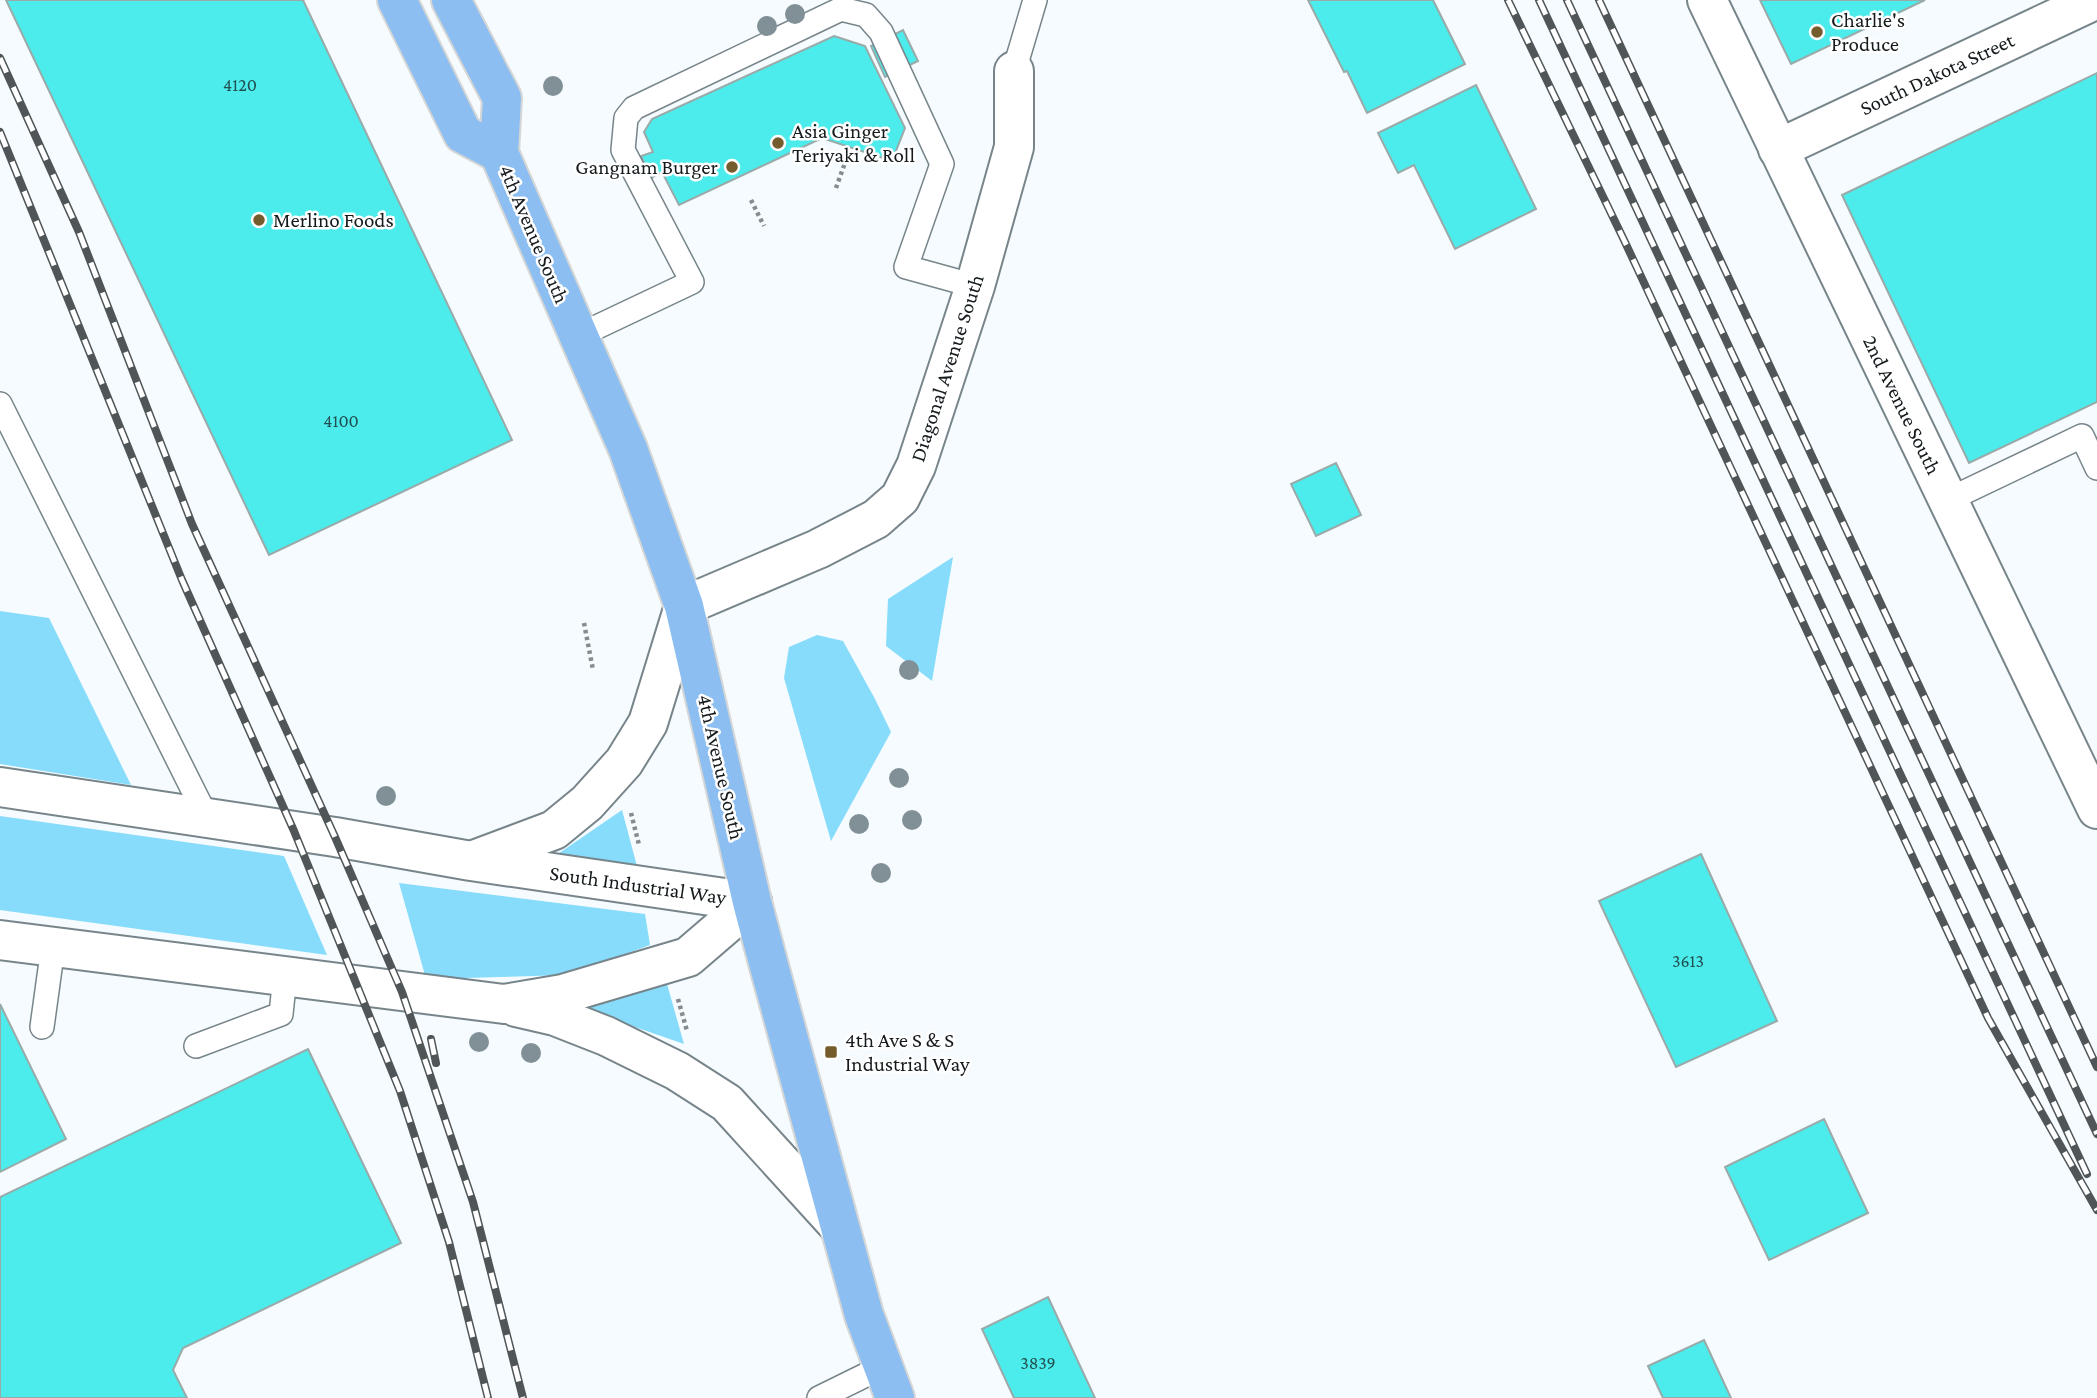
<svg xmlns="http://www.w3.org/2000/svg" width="2097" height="1398" font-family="'Crimson Pro',serif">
<rect width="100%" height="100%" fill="#f5fbfe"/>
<g fill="#87dcfb">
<path d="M953 557 932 681 886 646 888 599Z"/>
<path d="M0 611 49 618 131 785 0 764Z"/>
<path d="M817 635 843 641 875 699 891 732 831 841 784 678 789 647Z"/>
<path d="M622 810 638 870 552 858Z"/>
<path d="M0 816 284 856 327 955 0 910Z"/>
<path d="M399 883 645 914 650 945 568 975 426 979Z"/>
<path d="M667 984 684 1044 583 1009Z"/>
</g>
<g fill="#4beceb" stroke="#99aaa9" stroke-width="2">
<path d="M6 0H303L512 440 269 555Z"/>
<path d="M1308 0H1433L1465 64 1367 113 1347 71 1344 72Z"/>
<path d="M1760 0H1925L1791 64Z"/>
<path d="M903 30 918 61 885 77 871 46Z"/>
<path d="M834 36 865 46 905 128 892 161 822 138 679 205 662 172 651 178 641 156 653 152 644 132 652 119Z"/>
<path d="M2097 73V402L1969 463 1842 195Z"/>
<path d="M1476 85 1536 209 1455 249 1414 165 1398 173 1378 133Z"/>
<path d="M1336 463 1361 515 1316 536 1291 484Z"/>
<path d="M1701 854 1777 1021 1676 1067 1599 901Z"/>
<path d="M0 1004 66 1139 0 1172Z"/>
<path d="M308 1049 401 1243 183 1348 173 1370 187 1398H0V1197Z"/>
<path d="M1824 1119 1868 1213 1769 1260 1725 1167Z"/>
<path d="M1048 1297 1095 1398H1014L982 1329Z"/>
<path d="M1704 1340 1731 1398H1663L1648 1366Z"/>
</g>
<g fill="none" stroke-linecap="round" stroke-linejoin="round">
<g stroke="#77858b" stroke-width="26">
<g id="service">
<path d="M1014 71 1035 0"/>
<path d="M578 336 692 282 623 150 626 118 634 108 841 9 866 15 881 32 942 164 906 267 975 286"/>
<path d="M0 404 207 818"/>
<path d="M1948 500 2082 436 2097 468"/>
<path d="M42 1027 53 947"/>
<path d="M196 1046 281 1014 285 976"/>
<path d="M819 1398 884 1366"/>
</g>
</g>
<g stroke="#77858b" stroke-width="42">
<g id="minor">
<path d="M1707 0 2097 809"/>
<path d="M1778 149 2095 0"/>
<path d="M684 606 818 549 876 519 900 498 916 466 975 286 1014 147V71"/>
</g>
</g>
<g stroke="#77858b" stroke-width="42">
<g id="tertiary">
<path d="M0 787 335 837 471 861 752 902"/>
<path d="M474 860 554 830 587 803 624 762 648 723 684 606"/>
<path d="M0 940 504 1004 563 994 688 957 752 902"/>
<path d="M516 1007 555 1016 606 1036 677 1071 727 1103 838 1225"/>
</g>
</g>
<g stroke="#d5d6d6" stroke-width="42">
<g id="primary">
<path d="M397 0 463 134 499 153"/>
<path d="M451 0 502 98 499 153 628 449 684 606 752 902 769 966 864 1315 895 1398"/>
</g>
</g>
<g stroke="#868c8e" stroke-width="4.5" stroke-dasharray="3.5 3.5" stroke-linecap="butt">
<path d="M836 188 846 160"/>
<path d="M751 200 764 226"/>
<path d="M584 623 593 670"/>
<path d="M631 813 639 845"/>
<path d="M678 999 687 1031"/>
</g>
<use href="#service" stroke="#fff" stroke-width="23"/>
<use href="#minor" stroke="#fff" stroke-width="38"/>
<use href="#tertiary" stroke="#fff" stroke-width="38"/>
<use href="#primary" stroke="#8cbef1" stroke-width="38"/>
<g stroke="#505658" stroke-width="8">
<g id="rail">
<path d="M1508 0 1624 240 1988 1018 2097 1210"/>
<path d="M1539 0 2087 1174"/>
<path d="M1567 0 2097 1134"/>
<path d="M1599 0 2097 1067"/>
<path d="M0 58 79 232 192 524 335 837 402 992 473 1202 523 1398"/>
<path d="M0 132 182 580 294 831 400 1091 449 1242 488 1398"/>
<path d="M431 1039 436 1063"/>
</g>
</g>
<use href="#rail" stroke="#fff" stroke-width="5" stroke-dasharray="16" stroke-linecap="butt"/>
</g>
<g fill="#809096">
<circle cx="795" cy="14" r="10"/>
<circle cx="767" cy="26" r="10"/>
<circle cx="553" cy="86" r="10"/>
<circle cx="909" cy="670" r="10"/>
<circle cx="899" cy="778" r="10"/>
<circle cx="386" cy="796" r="10"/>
<circle cx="912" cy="820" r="10"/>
<circle cx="859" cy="824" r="10"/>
<circle cx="881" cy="873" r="10"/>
<circle cx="479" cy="1042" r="10"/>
<circle cx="531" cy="1053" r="10"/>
</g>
<g fill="#755c2d" stroke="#fff" stroke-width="2.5">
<circle cx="1817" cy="32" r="7"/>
<circle cx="778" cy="143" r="7"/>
<circle cx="732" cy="167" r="7"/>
<circle cx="259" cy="220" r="7"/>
<rect x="824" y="1045" width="14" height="14" rx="3.5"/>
</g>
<g text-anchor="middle" stroke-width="5" stroke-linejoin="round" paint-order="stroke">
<g font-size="18" fill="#224f50">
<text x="240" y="91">4120</text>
<text x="341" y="427">4100</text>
<text x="1688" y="967">3613</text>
<text x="1038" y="1369">3839</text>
</g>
<g font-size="21" fill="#151b1d" stroke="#fff" text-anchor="start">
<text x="1831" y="27">Charlie's<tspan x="1831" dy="24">Produce</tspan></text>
<text x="792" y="138">Asia Ginger<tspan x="792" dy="24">Teriyaki &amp; Roll</tspan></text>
<text x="718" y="174" text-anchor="end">Gangnam Burger</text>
<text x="273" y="227">Merlino Foods</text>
<text x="845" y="1047">4th Ave S &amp; S<tspan x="845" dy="24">Industrial Way</tspan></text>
</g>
<g font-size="21" fill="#151b1d" stroke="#fff">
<text transform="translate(1937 74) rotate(-25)" y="7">South Dakota Street</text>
<text transform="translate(534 234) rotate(67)" y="7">4th Avenue South</text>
<text transform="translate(947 368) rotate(-72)" y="7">Diagonal Avenue South</text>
<text transform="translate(1902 405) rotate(64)" y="7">2nd Avenue South</text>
<text transform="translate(721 767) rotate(77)" y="7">4th Avenue South</text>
<text transform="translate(638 885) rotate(8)" y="7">South Industrial Way</text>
</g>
</g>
</svg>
